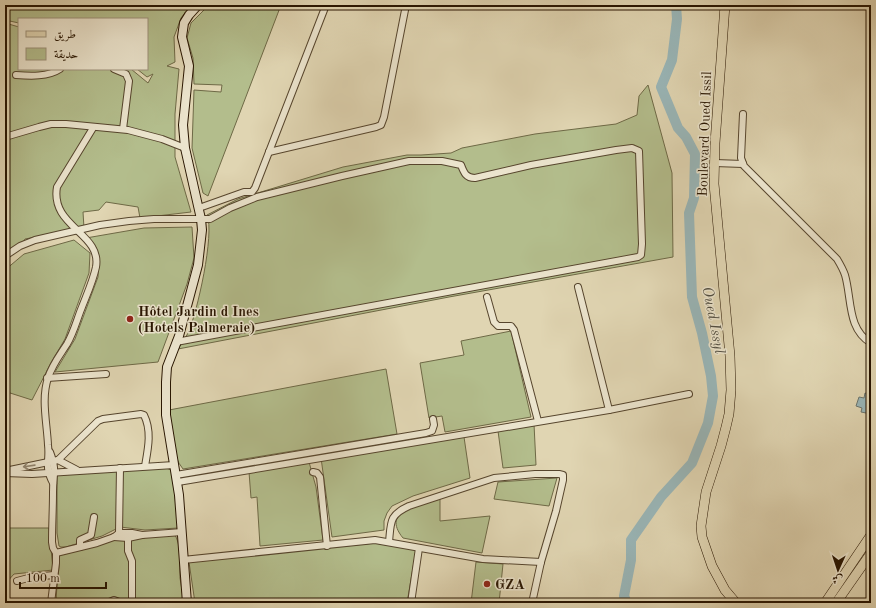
<svg xmlns="http://www.w3.org/2000/svg" width="876" height="608" font-family="'Old Standard TT',Amiri,serif">
<rect width="100%" height="100%" fill="#e0d5b2"/>
<filter id="stains"><feTurbulence type="fractalNoise" baseFrequency=".005" numOctaves="4"/><feColorMatrix values="0 0 0 0 .2 0 0 0 0 .09 0 0 0 0 .02 0 0 0 .5 -.17"/></filter>
<radialGradient id="worn" r=".72"><stop offset=".6" stop-color="#630" stop-opacity="0"/><stop offset="1" stop-color="#630" stop-opacity=".3"/></radialGradient>
<g fill="#b3bd8c" stroke="#6e6946">
<path d="M5 5H191L181 18 174 37 175 62 167 66 179 69 175 114V157L191 212 140 218 138 207 106 202 99 210 83 212 84 228 25 239 19 248 5 256V23L19 27V69H131L148 83 153 74 147 77 137 69H147V19H19V23L5 20Z"/>
<path d="M209 5H281L208 196 203 193 192 148 194 90 221 92 222 85 194 84 193 58 187 38 191 23Z"/>
<path d="M648 85 672 173 673 257 449 297 178 349C181 344 185 339 188 333 197 314 215 233 207 215L238 199 343 167 407 155H421L451 153 462 148 535 134 616 124 637 115 639 96Z"/>
<path d="M192 227 194 258 187 284 158 362 55 372 75 339 98 277 99 260 96 247 86 238 144 228Z"/>
<path d="M74 240 90 253 89 273 65 339 52 361 32 400 7 392 5 387V270L24 254Z"/>
<path d="M511 331 531 417 445 432 442 416 429 418 420 363 464 355 461 341Z"/>
<path d="M386 369 397 434 183 469C171 455 170 428 169 410Z"/>
<path d="M534 424 536 465 503 468 498 431Z"/>
<path d="M464 437 470 478 413 496 392 506 387 513 384 521V530L332 537 321 458Z"/>
<path d="M309 462 316 487 323 540 260 546 257 497 251 498 249 472Z"/>
<path d="M166 468 171 470 173 474 178 528 145 530 120 527 102 536 66 547H61L59 546 57 533V474Z"/>
<path d="M557 478 549 506 494 499 498 482Z"/>
<path d="M440 499V521L490 516 482 553 403 538C380 510 420 505 440 499Z"/>
<path d="M5 528H49L53 570 14 574 5 584Z"/>
<path d="M174 534C182 543 179 566 180 578 181 586 183 595 184 603H56C56 587 60 571 59 555L114 540Z"/>
<path d="M375 543 416 550 407 603H195L189 562Z"/>
<path d="M476 562 503 564 499 603H471Z"/>
</g>
<path fill="#99b6b8" stroke="#6c766f" d="M865 393 871 395V414L861 412 862 408 856 406 859 397 864 398Z"/>
<g fill="none" stroke-linecap="round" stroke-linejoin="round">
<path stroke="#99b6b8" stroke-width="10" d="M627 603 624 596 631 560V540L661 497 692 463 708 423 713 396 711 376 702 333 692 297 689 213 694 198 695 154 686 137 678 128 661 87 672 60 677 19 676 5"/>
<g stroke="#56452d" stroke-width="8">
<g id="street">
<path d="M114 69 126 74 129 81 123 129"/>
<path d="M16 75C30 76 48 77 60 69"/>
<path d="M743 114 741 158 744 166 837 259C840 264 843 269 845 275 852 299 847 329 871 343"/>
<path d="M5 137 39 127 51 124H66L128 130 162 139 185 148"/>
<path d="M269 152 376 127 381 125 384 117 406 5"/>
<path d="M715 163 743 164"/>
<path d="M199 208 244 192H252L255 188 326 5"/>
<path d="M5 256 20 246 35 240 100 225 129 221 154 219H210L230 208 257 197 342 176 409 161H442L461 165C464 173 466 178 475 178L531 165 616 150 632 148 639 151 642 244 641 255 638 257 176 342"/>
<path d="M578 287 609 410"/>
<path d="M487 297 494 322 498 326H511L514 330 538 421"/>
<path d="M47 378 106 374"/>
<path d="M50 452C57 470 53 474 53 492 53 509 52 525 52 542L53 548 56 553V563L51 603"/>
<path d="M58 460 98 421 103 419 141 414 144 415C152 431 148 449 145 466"/>
<path d="M5 471 58 460 77 470"/>
<path d="M313 472 317 473 320 477 327 546"/>
<path d="M5 473 32 474 174 465"/>
<path d="M176 475 426 433 432 431 434 425 433 419"/>
<path d="M178 482 609 410 689 394"/>
<path d="M53 483C44 466 50 461 48 445 47 423 41 399 48 378 52 365 60 355 67 344 74 332 77 319 82 307 87 294 93 281 96 267 102 233 50 227 57 187L93 128"/>
<path d="M119 533 120 468"/>
<path d="M114 537 128 538 142 535 182 532"/>
<path d="M128 538V551L132 561V603"/>
<path d="M389 542C391 522 389 515 409 506L494 478 535 474H559L563 475V480L556 511 541 562 532 603"/>
<path d="M80 547V540L91 535 94 517"/>
<path d="M56 553 97 543 114 537 119 533H132L142 535"/>
<path d="M183 560 375 540 483 559 541 562"/>
<path d="M17 581 32 577 54 575"/>
<path d="M107 603 114 600 122 603"/>
<path d="M411 603 419 548"/>
</g>
</g>
<g stroke="#281501" stroke-width="10">
<path id="secondary" d="M187 603 179 495 166 415V382L167 367 179 336 198 265 202 230 201 219 185 148 183 125 189 66 182 37 184 23 189 15 198 5"/>
</g>
<g stroke="#281501" stroke-width="10">
<g id="primary">
<path d="M725 5 715 143 714 184 730 356 731 390 729 414 726 427 721 446 706 492 701 526 702 537 712 566 725 590 736 603"/>
<path d="M825 603 871 535"/>
<path d="M836 603 871 553"/>
</g>
</g>
<use href="#street" stroke="#ebe4cd" stroke-width="6"/>
<use href="#secondary" stroke="#ebe4cd" stroke-width="8"/>
<use href="#primary" stroke="#e0d5b2" stroke-width="9"/>
</g>
<defs><path id="oneway-shaft" d="M-6 0H5M1.5-3L5.5 0L1.5 3" fill="none" stroke-width="1.6" stroke-linecap="round" stroke-linejoin="round"/></defs>
<use stroke="#938771" href="#oneway-shaft" transform="translate(29 466) rotate(172)"/>
<g fill="#8f2418" stroke="#ebe4cd" stroke-width="1.5">
<circle cx="130" cy="319" r="4"/>
<circle cx="487" cy="584" r="4"/>
</g>
<g text-anchor="middle" stroke-width="3" stroke-linejoin="round" paint-order="stroke">
<g font-size="14" fill="#281501" stroke="#ebe4cd">
<text transform="translate(704 134) rotate(-88)" y="5">Boulevard Oued Issil</text>
</g>
<g font-size="14" font-weight="bold" fill="#281501" stroke="#ebe4cd" text-anchor="start">
<text x="138" y="316">Hôtel Jardin d Ines<tspan x="138" dy="16">(Hotels Palmeraie)</tspan></text>
<text x="495" y="589">GZA</text>
</g>
<g font-size="15" font-style="italic" fill="#504d41" stroke="#ebe4cd">
<text transform="translate(714 320) rotate(79)" y="5">Oued Issyl</text>
</g>
</g>
<rect width="876" height="608" fill="none" stroke="#e0d5b2" stroke-width="20"/>
<rect x="6" y="6" width="864" height="596" fill="none" stroke="#281501" stroke-width="2"/>
<rect x="10" y="10" width="856" height="588" fill="none" stroke="#281501"/>
<rect x="18" y="18" width="130" height="52" fill="#ebe4cd" stroke="#9d917b"/>
<rect x="26" y="31" width="20" height="6" fill="#e0d5b2" stroke="#9d917b"/>
<text x="54" y="38" font-size="12" fill="#281501">طريق</text>
<rect x="26" y="48" width="20" height="12" fill="#b3bd8c" stroke="#9d917b"/>
<text x="54" y="58" font-size="12" fill="#281501">حديقة</text>
<g transform="translate(838 570) rotate(183)" stroke="#ebe4cd" stroke-width="3" paint-order="stroke">
<path d="M0-3L7 15L0 10L-7 15Z" fill="#281501"/>
<text y="-6" font-size="11" font-weight="bold" text-anchor="middle" fill="#281501">ش</text>
</g>
<path d="M20 582v6h86v-6" fill="none" stroke="#281501" stroke-width="2"/>
<text x="26" y="582" font-size="12" fill="#281501" stroke="#ebe4cd" stroke-width="3" paint-order="stroke">100 m</text>
<rect width="100%" height="100%" filter="url(#stains)"/>
<rect width="100%" height="100%" fill="url(#worn)"/>
</svg>
